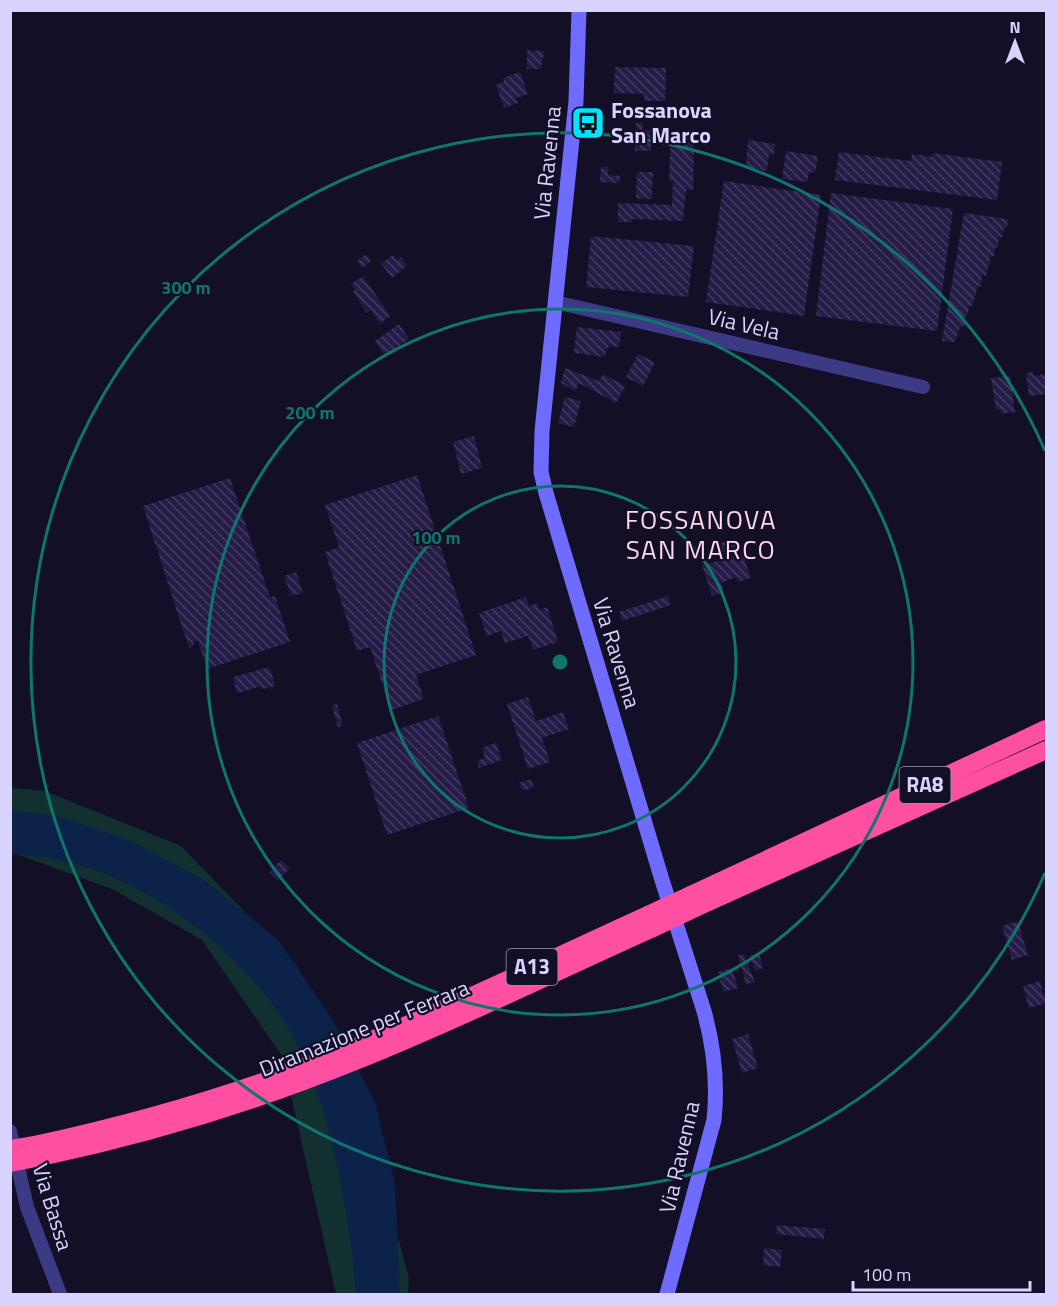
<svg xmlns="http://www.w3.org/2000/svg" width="1057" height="1305" font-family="'Titillium Web',sans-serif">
<defs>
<pattern id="building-back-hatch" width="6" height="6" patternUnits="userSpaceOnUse" patternTransform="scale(1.5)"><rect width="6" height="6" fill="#241b47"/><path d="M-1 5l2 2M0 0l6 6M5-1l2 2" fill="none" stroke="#433b63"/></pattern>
</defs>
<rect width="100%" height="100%" fill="#130f26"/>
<path fill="#12302f" d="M10 788 45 791 181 846 297 966 354 1071 409 1278 408 1294H336L282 1056 202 940 112 889 11 852Z"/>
<path fill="#0c2248" d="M11 810 57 816 131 841 203 879 278 940 334 1022 375 1102 395 1184 400 1294H356C350 1217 332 1114 297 1044 260 972 182 905 108 875 77 862 43 857 11 853Z"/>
<g fill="url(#building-back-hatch)">
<path d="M527 50 544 51 541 69H527Z"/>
<path d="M615 67 666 68 665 101H644V94L614 93Z"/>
<path d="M520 72 528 94 516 98 518 103 504 108 496 85 504 82 503 78Z"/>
<path d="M636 123H643L642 130H652L651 151H635Z"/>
<path d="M671 137 694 138 693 190H686L683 221 632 219V222H618V203L672 205 673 181H669Z"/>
<path d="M748 140 775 144 774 154H769L767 171 746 169Z"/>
<path d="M786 151 818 156 815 173 809 172 807 182 782 179Z"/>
<path d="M839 152 911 161 912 154 933 157V153L1002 162 997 200 835 180Z"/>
<path d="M601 167H608V175L620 176 619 183 600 182Z"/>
<path d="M637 172H653L652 199 636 198Z"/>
<path d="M724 181 821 195 804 316 706 302Z"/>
<path d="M831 193 953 209 937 331 816 316Z"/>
<path d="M964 213 1008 219 1007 228H1004L1002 238 999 237 998 248H995L994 256H991L986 276 982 275 981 287 978 286 972 306H969L968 315H966L964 327H960L955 342 942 341Z"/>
<path d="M591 236 694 246 688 297 586 287Z"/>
<path d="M366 254 371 261 362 268 357 261Z"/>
<path d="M393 255 397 260 401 257 407 266 392 278 381 263Z"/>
<path d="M363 276 390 316 380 324 371 310 367 313 353 292 355 290 351 284Z"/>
<path d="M399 324 409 339 385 356 375 341Z"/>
<path d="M577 327 621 332 619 347 609 346 604 357 574 353Z"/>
<path d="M638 354 655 362 643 386 626 377Z"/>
<path d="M565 368 599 381 603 374 625 386 616 403 579 383 575 391 561 383Z"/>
<path d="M1033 372 1034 376 1046 374V394L1029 396 1026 373Z"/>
<path d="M1010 376 1015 412 1001 414 1000 409 996 410 991 378Z"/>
<path d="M565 397 581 401 574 427 558 423Z"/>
<path d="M474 436 482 468 461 474 453 442Z"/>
<path d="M417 475 476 655 416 675 424 699 391 710 370 647 357 651 325 552 339 547 325 505Z"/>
<path d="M230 478 270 597 275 596 290 642 207 669 198 641 193 642 194 646 189 648 143 506Z"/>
<path d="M734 539 737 547 720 553 717 544Z"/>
<path d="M743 555 751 578 738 582 736 577 721 583 724 592 712 596 702 565Z"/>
<path d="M296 572 303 593 291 596 284 576Z"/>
<path d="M668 596 671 605 622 621 619 612Z"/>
<path d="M526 597 529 606 537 603 539 610 547 607 558 642 533 650 528 636 505 643 501 631 487 636 479 613Z"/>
<path d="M270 667 275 686 262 689 261 686 237 693 233 677Z"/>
<path d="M528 697 536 721 563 712 569 729 542 738 550 762 528 769 507 704Z"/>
<path d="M337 704 343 726 338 727 332 706Z"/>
<path d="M438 716 469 808 387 835 357 743Z"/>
<path d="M496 743 502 760 479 768 477 761 485 758 482 748Z"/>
<path d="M531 779 534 787 522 791 519 783Z"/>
<path d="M281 860 290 868 278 880 269 872Z"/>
<path d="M1018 921 1028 955 1012 960 1002 926Z"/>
<path d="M759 953 763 968 755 971 750 956Z"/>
<path d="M744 954 755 982 746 984 738 955Z"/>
<path d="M732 968 738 988 723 992 718 972Z"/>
<path d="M1040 981 1046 1003 1029 1008 1023 986Z"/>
<path d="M748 1034 758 1068 742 1073 732 1039Z"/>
<path d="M777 1225 825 1229 824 1239 776 1234Z"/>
<path d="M764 1248 782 1250 780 1267 763 1265Z"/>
</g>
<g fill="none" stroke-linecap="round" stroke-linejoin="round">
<g stroke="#3d3a85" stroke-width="14">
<path d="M555 302 923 387"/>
<path d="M10 1131 27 1207 60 1294"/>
</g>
<path stroke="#6f6bff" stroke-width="15" d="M579 10 576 101 542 431 541 472 546 493 662 880 704 1011C714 1047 718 1082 714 1120L667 1294"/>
<g stroke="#ff4fa3" stroke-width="18">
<path d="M691 895 1046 729"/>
<path d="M695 908 1046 750"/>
<path d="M39 1144C145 1121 250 1090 350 1049 451 1008 549 960 648 915"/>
<path d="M41 1157C150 1134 255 1102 358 1060 458 1020 555 972 653 928"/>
</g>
<g stroke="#ff4fa3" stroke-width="18">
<path d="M648 915 691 895"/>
<path d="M653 928 695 908"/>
<path d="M10 1149 39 1144"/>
<path d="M10 1163 41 1157"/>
</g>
</g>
<g fill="none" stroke="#0f766e" stroke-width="3">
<circle cx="560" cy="662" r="176"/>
<circle cx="560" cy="662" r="353"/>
<path d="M1045 873A529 529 0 1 1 1045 451"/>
</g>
<defs>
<g id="bus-square" transform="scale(1.725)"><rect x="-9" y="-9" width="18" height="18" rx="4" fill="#00e5ff" stroke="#130f26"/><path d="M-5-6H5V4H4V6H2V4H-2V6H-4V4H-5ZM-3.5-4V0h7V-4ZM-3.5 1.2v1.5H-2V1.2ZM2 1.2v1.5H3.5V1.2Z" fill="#111"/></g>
</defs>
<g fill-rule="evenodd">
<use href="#bus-square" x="588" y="123"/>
</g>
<g text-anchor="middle" stroke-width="4.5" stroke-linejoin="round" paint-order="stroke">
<g fill="#130f26" stroke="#9e99be" stroke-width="1.5">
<rect x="899.5" y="767" width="51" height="36" rx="4.5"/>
<rect x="506.5" y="949" width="51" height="36" rx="4.5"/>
</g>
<g font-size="21" font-weight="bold" fill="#d9d4ff">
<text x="925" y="792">RA8</text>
<text x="532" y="974">A13</text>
</g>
<g font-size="22" font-weight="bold" fill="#d9d4ff" stroke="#130f26" text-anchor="start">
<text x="611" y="118">Fossanova<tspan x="611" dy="25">San Marco</tspan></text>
</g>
<g font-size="22" fill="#d9d4ff" stroke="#130f26">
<text transform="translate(547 163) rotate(-84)" y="8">Via Ravenna</text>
<text transform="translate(744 324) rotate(13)" y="8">Via Vela</text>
<text transform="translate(617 653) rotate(73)" y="8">Via Ravenna</text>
<text transform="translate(364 1028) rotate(-22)" y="8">Diramazione per Ferrara</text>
<text transform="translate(679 1157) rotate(-77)" y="8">Via Ravenna</text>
<text transform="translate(53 1207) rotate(73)" y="8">Via Bassa</text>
</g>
<g font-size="26" letter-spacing="1.5" fill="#ffd6f0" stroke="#130f26">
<text x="701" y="529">FOSSANOVA<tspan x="701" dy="30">SAN MARCO</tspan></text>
</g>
</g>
<circle cx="560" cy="662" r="9" fill="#0f766e" stroke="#130f26" stroke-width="3"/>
<g font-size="18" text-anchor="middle" font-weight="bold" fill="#0f766e" stroke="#130f26" stroke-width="4.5" stroke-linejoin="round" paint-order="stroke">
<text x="186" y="294">300 m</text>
<text x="310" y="419">200 m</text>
<text x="436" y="544">100 m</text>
</g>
<rect width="1057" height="1305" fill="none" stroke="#d9d4ff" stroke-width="24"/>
<g transform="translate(1015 42)" stroke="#130f26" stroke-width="4.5" paint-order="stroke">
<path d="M0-4.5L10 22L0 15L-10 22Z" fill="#d9d4ff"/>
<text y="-9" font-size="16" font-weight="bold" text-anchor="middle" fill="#d9d4ff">N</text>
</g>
<path d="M853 1281v9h177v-9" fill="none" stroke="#d9d4ff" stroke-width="3"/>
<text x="862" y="1281" font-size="18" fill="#d9d4ff" stroke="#130f26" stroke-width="4.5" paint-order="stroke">100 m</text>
</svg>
